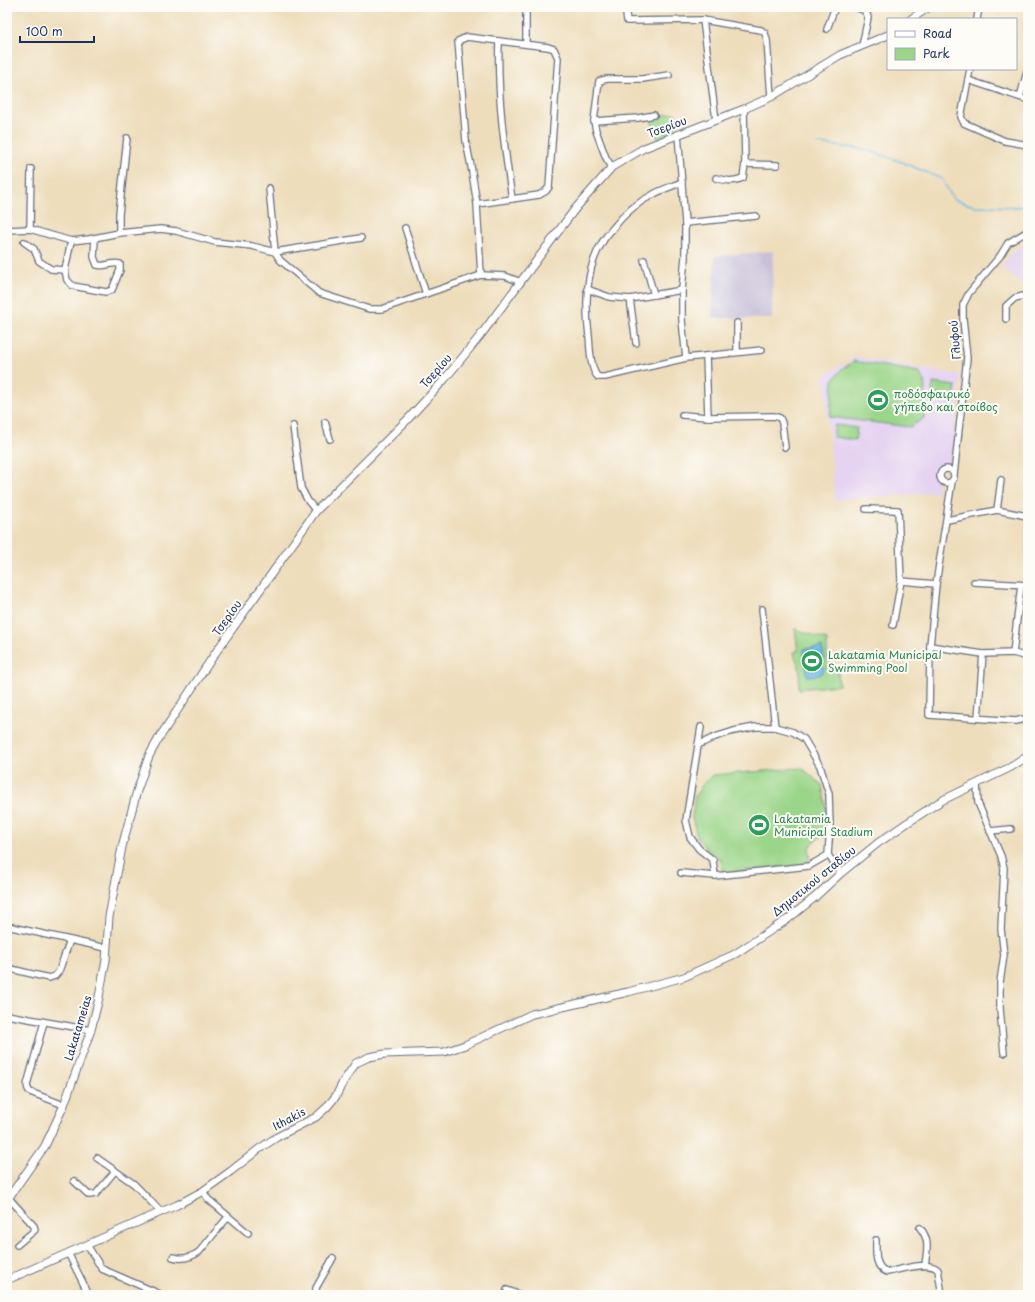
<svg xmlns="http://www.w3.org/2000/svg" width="1035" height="1302" font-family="'Playpen Sans',sans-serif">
<rect width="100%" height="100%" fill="#fdfcf7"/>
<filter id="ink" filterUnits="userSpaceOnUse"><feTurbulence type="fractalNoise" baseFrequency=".025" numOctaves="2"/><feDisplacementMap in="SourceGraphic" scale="8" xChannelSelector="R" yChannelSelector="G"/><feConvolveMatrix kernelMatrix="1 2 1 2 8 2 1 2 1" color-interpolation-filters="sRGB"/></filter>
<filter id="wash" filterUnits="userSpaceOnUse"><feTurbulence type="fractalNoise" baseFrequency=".012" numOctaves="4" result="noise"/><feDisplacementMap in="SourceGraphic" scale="16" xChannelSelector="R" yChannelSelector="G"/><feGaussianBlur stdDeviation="0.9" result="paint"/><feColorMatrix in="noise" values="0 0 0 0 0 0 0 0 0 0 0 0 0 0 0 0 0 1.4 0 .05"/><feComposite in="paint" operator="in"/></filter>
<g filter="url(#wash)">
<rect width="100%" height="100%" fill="#edb"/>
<g fill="#e5d3f1">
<path d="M1028 242V283L1025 285 1001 268 1011 253Z"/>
<path d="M854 357 961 375 951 459 949 463 937 465V488L941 492 835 500 824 377 841 364 846 365Z"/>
</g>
<path fill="#c7c0d9" d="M773 251 772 319 712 318 715 256Z"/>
<g fill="#9bd589" stroke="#5b8274">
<path d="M675 113 679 130 658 139 650 117Z"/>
<path d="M854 361 919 372 925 382 924 418 910 427 830 417 833 380 841 370Z"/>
<path d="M933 383 956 386 954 397 932 394Z"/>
<path d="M835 425 857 428 855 440 833 437Z"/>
<path d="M795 629 827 640V666L838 672 839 685 799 689C798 681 801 675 799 667 798 661 794 658 794 652L798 651Z"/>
<path d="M802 768 822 785 827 811 824 833 809 847 810 864 722 873 721 859 709 852 698 839 692 818 695 796 703 784 712 775Z"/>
</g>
<g fill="#68b8e3" stroke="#4274a0">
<path d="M822 647 824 659 804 661V649Z"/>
<path d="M819 664 825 668 820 675 807 676 806 665Z"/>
</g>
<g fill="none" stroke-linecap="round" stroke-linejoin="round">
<path stroke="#68b8e3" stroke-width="1.5" d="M818 144 864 149 897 160 942 179 953 199 974 206 1028 207"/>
</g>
</g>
<g filter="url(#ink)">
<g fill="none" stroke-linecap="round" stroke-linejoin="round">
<g stroke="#656c7f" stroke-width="8">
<g id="minor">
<path d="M625 7 627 21 703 20 761 30 765 33 767 40 771 97"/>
<path d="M854 7C861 9 867 10 868 18L862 46"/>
<path d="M977 19 979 7"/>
<path d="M703 20 716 120"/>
<path d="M827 29 835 7"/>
<path d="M499 41C497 95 504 145 512 199"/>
<path d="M526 43V7"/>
<path d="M970 69 961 117 964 123 1005 141 1028 145"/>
<path d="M968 80 1028 100"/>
<path d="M1020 97 1028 68"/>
<path d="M594 121 638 118 654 115"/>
<path d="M678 134 685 223V257L682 290V320L686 358"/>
<path d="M745 164 777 165"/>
<path d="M612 167 606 158 596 131 594 121 599 81 607 79H642L669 75"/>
<path d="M716 178C726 181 733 182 743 178L745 164 744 109"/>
<path d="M682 182C673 186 663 189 654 194 638 202 625 213 614 227 610 232 606 236 603 241 585 269 585 305 589 336 590 347 590 370 598 377H605L686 358 762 350"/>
<path d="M269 188 275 252 280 260 319 293 369 309H382L481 275 505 276 521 282"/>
<path d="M477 204 539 195 546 191 549 187 558 58 554 49 548 47 467 37 458 41 466 141 471 166 477 204 481 275"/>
<path d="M685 223 756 216"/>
<path d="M405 228 426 294"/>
<path d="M30 229 31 169"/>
<path d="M7 230 30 229 71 241 89 239 119 233 161 229 176 231 215 242 252 246 275 252 361 238"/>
<path d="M119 233V214L127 138"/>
<path d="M71 241 65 270 67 280 73 286 106 292 112 290 120 270V264C111 262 106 267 97 265L94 257 95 238"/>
<path d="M24 242 34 249 39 261 51 269 65 270"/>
<path d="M644 260 654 295"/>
<path d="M587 289 609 297 630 299 682 290"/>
<path d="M630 299 636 343"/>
<path d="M1006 319V306L1015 298 1028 295"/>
<path d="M737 323V352"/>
<path d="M706 356 708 417"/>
<path d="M682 415 708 417 774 416 780 418 782 423 785 447"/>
<path d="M325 422 330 439"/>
<path d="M293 426 301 488 308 501 316 511"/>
<circle cx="947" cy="476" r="7"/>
<path d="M954 474 967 358 963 319V305L969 293 1000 256 1008 243 1028 231"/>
<path d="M952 481 936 584 930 646 929 715 1016 721 1028 718"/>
<path d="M866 509 898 510 901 581 893 625"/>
<path d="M997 510 1001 480"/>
<path d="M947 520 997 510 1027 516"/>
<path d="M901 581 936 584"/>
<path d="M974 582 1028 585"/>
<path d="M762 609 775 727"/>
<path d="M930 646 983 654 1013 653 1028 657"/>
<path d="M1013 653 1021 585"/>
<path d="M978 718 983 654"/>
<path d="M701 727 686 820 690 837 699 849 713 860 715 876"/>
<path d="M698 745 715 737 734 731 755 727H775L793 732 804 739 820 766 829 794 830 827 828 855 841 873"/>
<path d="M977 784 978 803 1001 856 1004 868 1001 929 1004 955 1000 982V1009L1004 1053"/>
<path d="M990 831 1011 829"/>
<path d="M681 873 715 876 809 866 828 855"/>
<path d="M7 926 106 948"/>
<path d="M7 968 49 978 55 976 59 971 70 940"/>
<path d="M7 1015 91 1030"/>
<path d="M44 1022 27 1085 28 1089 30 1092 64 1105"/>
<path d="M97 1158 134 1184 161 1212"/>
<path d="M74 1181 89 1195 96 1194 115 1171"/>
<path d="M203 1191 208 1199 248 1233"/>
<path d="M7 1196 34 1226 35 1230 17 1245"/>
<path d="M920 1228C930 1239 927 1251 925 1265"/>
<path d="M876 1240C876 1252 874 1267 887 1272 899 1270 930 1260 938 1270L942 1295"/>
<path d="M87 1245 102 1269 162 1295"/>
<path d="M68 1253 89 1295"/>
<path d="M173 1257C182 1260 190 1258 199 1252L228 1217"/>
<path d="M507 1290 520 1295"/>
<path d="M318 1295 316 1293V1288L333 1258"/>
</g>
</g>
<g stroke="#656c7f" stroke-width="9">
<g id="major">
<path d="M911 19 929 7"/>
<path d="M7 1200 45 1146 64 1105 91 1030 98 1002 106 960 109 917 122 847 137 791 149 756 159 738 216 652 316 511 408 419 444 380 480 336 575 209 612 167 644 148 744 109 771 97 840 55 888 35"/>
<path d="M7 1280 177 1205 203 1191 231 1171 259 1149 277 1137 316 1117 326 1108 336 1096 343 1082 356 1063 369 1057 385 1054 444 1052 465 1045 532 1014 628 992 684 977 735 954 788 919 814 898 841 873 878 843 907 823 941 801 1011 767 1028 756"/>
</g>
</g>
<use href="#minor" stroke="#fff" stroke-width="5.5"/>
<use href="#major" stroke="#fff" stroke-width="7"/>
</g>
</g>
<defs>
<g id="stadium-disc" transform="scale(1.15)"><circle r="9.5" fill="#2e9e5b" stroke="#fdfcf7"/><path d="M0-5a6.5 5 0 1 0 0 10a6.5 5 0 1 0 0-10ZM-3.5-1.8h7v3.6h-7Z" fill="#fff"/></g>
</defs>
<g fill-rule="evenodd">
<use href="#stadium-disc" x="878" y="400"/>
<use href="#stadium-disc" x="812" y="661"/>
<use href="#stadium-disc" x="759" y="825"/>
</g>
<g text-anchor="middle" stroke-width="4" stroke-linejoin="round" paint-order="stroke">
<g font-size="11" fill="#1b2f5e" stroke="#fdfcf7">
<text transform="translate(667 127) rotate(-21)" y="4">Τσερίου</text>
<text transform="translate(955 340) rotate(-95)" y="4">Γλυφού</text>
<text transform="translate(436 371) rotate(-49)" y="4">Τσερίου</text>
<text transform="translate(227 618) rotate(-55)" y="4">Τσερίου</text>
<text transform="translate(814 881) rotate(-39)" y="4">Δημοτικού σταδίου</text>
<text transform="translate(78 1028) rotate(-73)" y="4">Lakatameias</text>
<text transform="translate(289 1119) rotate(-28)" y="4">Ithakis</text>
</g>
<g font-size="11" fill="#27864d" stroke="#fdfcf7" text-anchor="start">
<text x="894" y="398">ποδόσφαιρικό<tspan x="894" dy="13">γήπεδο και στοίβος</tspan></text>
<text x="828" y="659">Lakatamia Municipal<tspan x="828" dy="13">Swimming Pool</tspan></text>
<text x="774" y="823">Lakatamia<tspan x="774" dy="13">Municipal Stadium</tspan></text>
</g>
</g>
<rect width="1035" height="1302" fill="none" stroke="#fdfcf7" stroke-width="24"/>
<rect x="887" y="18" width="130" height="52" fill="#fdfcf7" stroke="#a3aaba"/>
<rect x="895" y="31" width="20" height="6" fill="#ffffff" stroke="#a3aaba"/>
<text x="923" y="38" font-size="12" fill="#1b2f5e">Road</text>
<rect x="895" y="48" width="20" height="12" fill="#9bd589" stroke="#a3aaba"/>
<text x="923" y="58" font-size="12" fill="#1b2f5e">Park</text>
<path d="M20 36v6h74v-6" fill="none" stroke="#1b2f5e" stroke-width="2"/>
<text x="26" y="36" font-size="12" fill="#1b2f5e" stroke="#fdfcf7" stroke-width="3" paint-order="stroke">100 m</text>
</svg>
